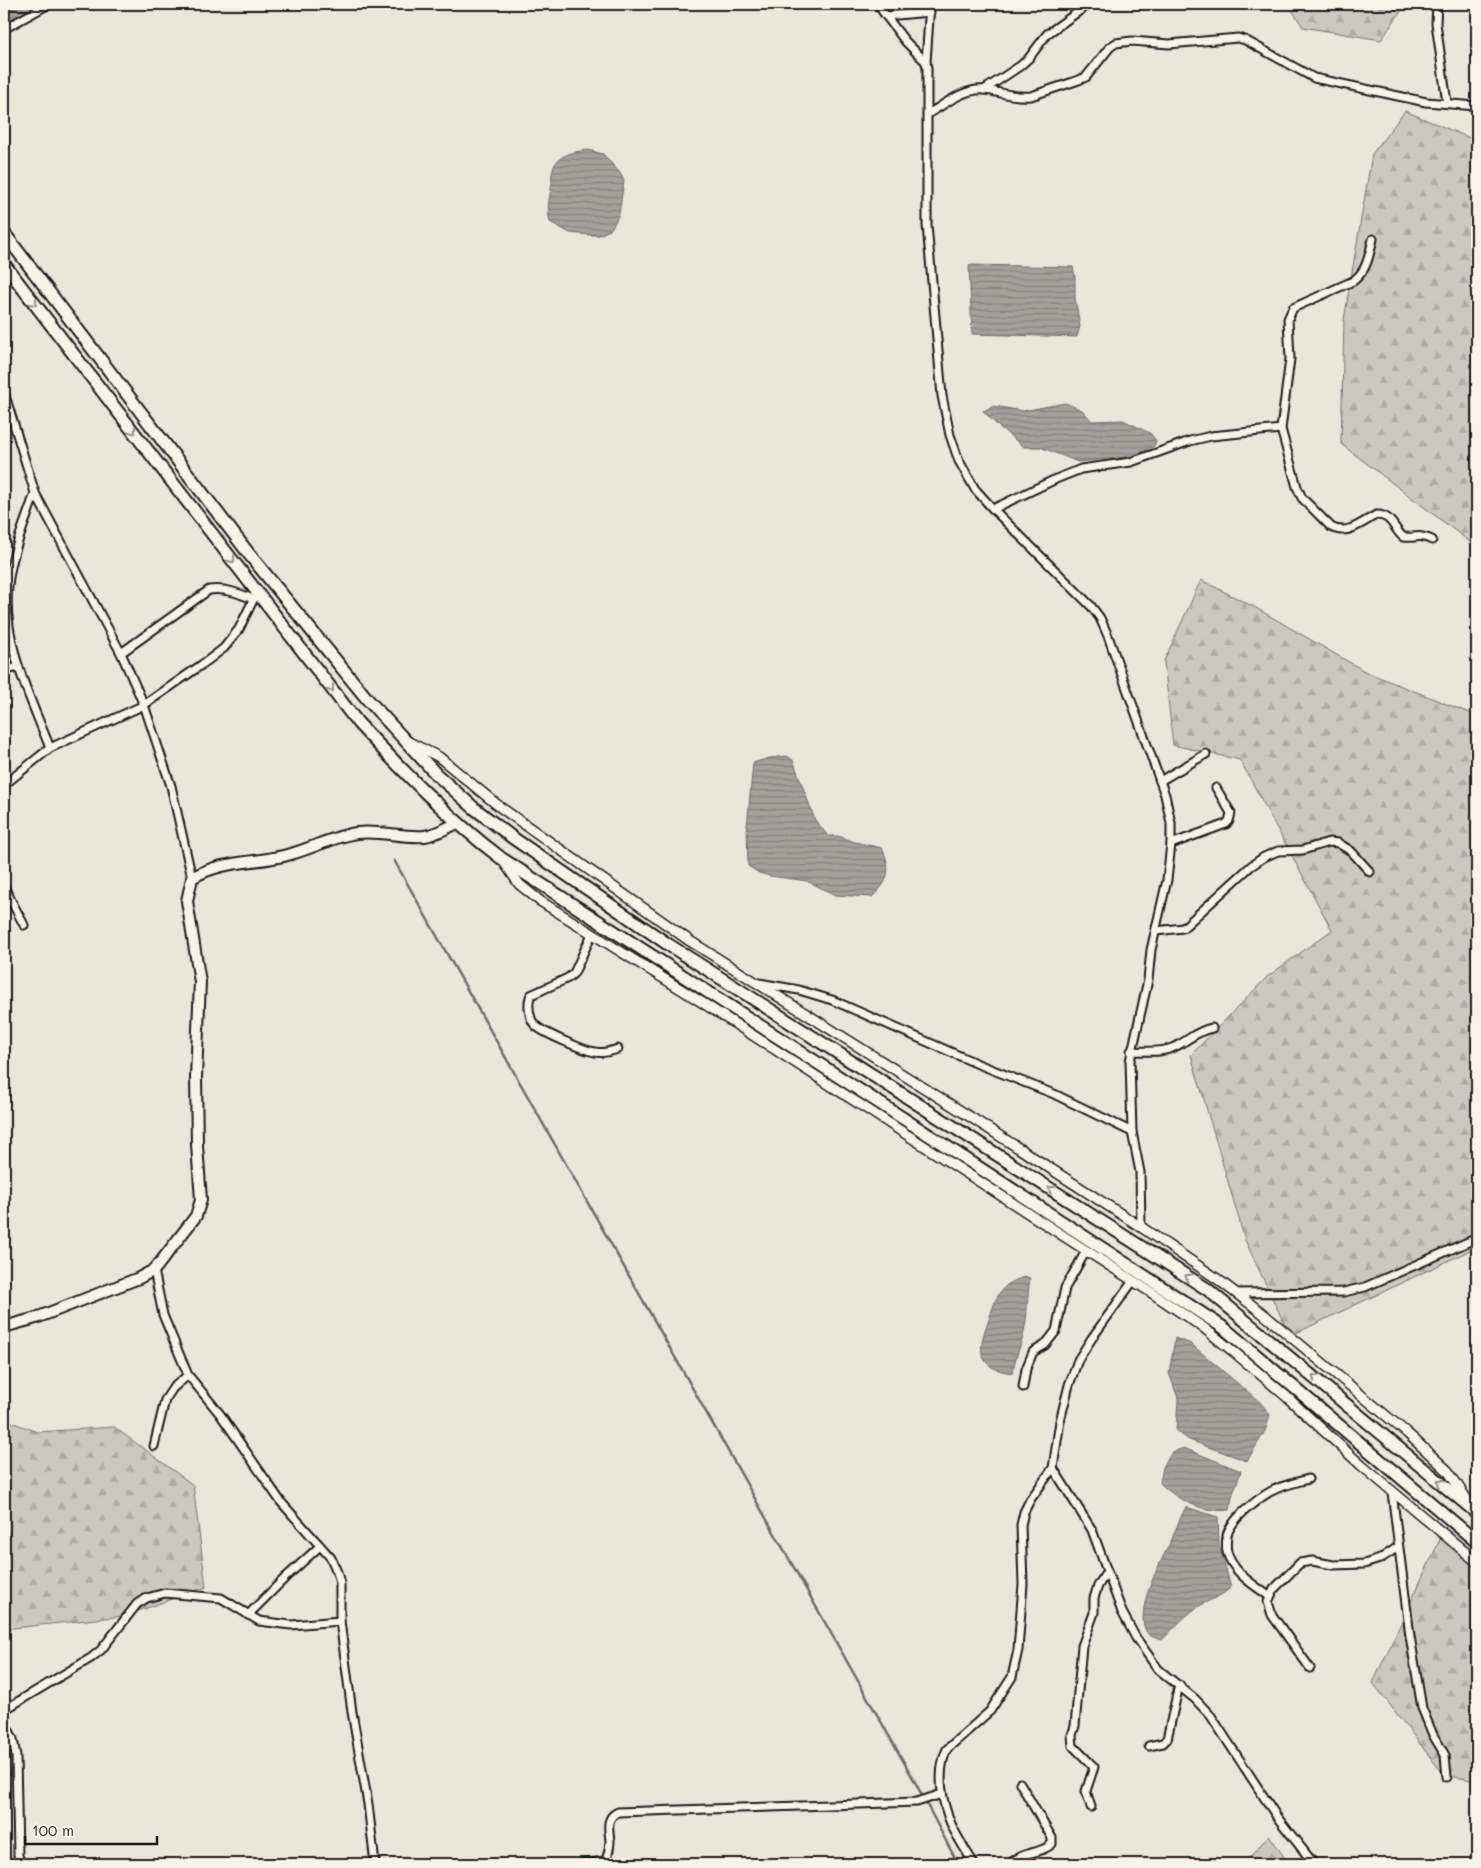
<svg xmlns="http://www.w3.org/2000/svg" width="1481" height="1868" font-family="Mali,sans-serif">
<defs>
<pattern id="forest-firs" width="22" height="20" patternUnits="userSpaceOnUse" patternTransform="scale(1.25)"><rect width="22" height="20" fill="#ccc8c0"/><path d="M5 1l3.5 6h-7zM16 11l3.5 6h-7z" fill="#afaba4"/></pattern>
<pattern id="water-rules" width="6" height="5" patternUnits="userSpaceOnUse" patternTransform="scale(1.25)"><rect width="6" height="5" fill="#a3a19a"/><path d="M0 2.5h6" fill="none" stroke="#84827d"/></pattern>
</defs>
<rect width="100%" height="100%" fill="#eae6dc"/>
<filter id="ink" filterUnits="userSpaceOnUse"><feTurbulence type="fractalNoise" baseFrequency=".02" numOctaves="2"/><feDisplacementMap in="SourceGraphic" scale="10" xChannelSelector="R" yChannelSelector="G"/><feConvolveMatrix kernelMatrix="1 2 1 2 8 2 1 2 1" color-interpolation-filters="sRGB"/></filter>
<g filter="url(#ink)">
<g fill="url(#forest-firs)" stroke="#74726e">
<path d="M1288 4H1406L1381 40 1303 27Z"/>
<path d="M1405 111 1477 141V542H1470L1341 444 1344 320 1372 154Z"/>
<path d="M1201 580 1256 608 1366 672 1477 716V1247L1290 1336 1245 1240 1191 1055 1267 977 1332 930 1240 760 1173 745 1164 661Z"/>
<path d="M4 1419 37 1432 114 1427 193 1485 206 1587 124 1616 4 1629Z"/>
<path d="M1450 1518 1477 1545V1781L1444 1775 1373 1683Z"/>
<path d="M1269 1835 1289 1864H1244Z"/>
</g>
<g fill="url(#water-rules)" stroke="#6d6c68">
<path d="M4 4H44L4 28Z"/>
<path d="M588 150 603 154 620 173 624 181 619 214 614 224 610 230 599 235H590L570 233 550 222C546 206 550 198 552 182 552 180 551 177 552 174 554 155 572 152 588 150Z"/>
<path d="M969 265 1073 267 1075 277V298L1080 326 1077 337 972 334Z"/>
<path d="M1065 403 1082 410 1092 421 1123 420 1150 433 1156 441 1154 446 1134 456 1078 462 1040 447H1024L998 426 983 411 994 406 1023 411Z"/>
<path d="M787 756 793 760 815 820 828 836H838L855 842 882 848C892 869 889 882 872 897L835 895 807 881 770 876 759 873 748 866 747 827 753 763 769 758Z"/>
<path d="M1024 1277 1030 1278C1027 1296 1028 1314 1024 1332 1021 1347 1014 1359 1013 1373 976 1369 977 1348 989 1320 992 1310 995 1299 1001 1291 1007 1283 1016 1280 1024 1277Z"/>
<path d="M1175 1338 1191 1344 1261 1403 1270 1415 1265 1431 1247 1461 1189 1440 1176 1431 1178 1398 1169 1373Z"/>
<path d="M1184 1448 1241 1471 1232 1496 1230 1510C1204 1513 1178 1501 1160 1483L1163 1467 1172 1452Z"/>
<path d="M1186 1507 1218 1517 1219 1545 1231 1587C1223 1596 1211 1599 1201 1605 1186 1614 1175 1627 1162 1640 1156 1638 1149 1637 1146 1631 1134 1609 1162 1559 1172 1539 1176 1528 1180 1518 1186 1507Z"/>
</g>
<g fill="none" stroke-linecap="round" stroke-linejoin="round">
<path stroke="#6d6c68" stroke-width="2.5" d="M394 860 914 1780 958 1864"/>
<g stroke="#1c1c1c" stroke-width="11">
<g id="minor">
<path d="M877 4 905 41 926 62 927 69V225L942 396 950 435 959 461 975 489 993 509 1091 606 1100 618 1108 636 1165 795 1171 823V844L1167 880 1151 950 1148 980 1130 1061 1132 1132 1140 1172 1141 1227"/>
<path d="M1437 4 1436 23 1447 103"/>
<path d="M886 16 930 12"/>
<path d="M4 29 49 4"/>
<path d="M926 62 930 4"/>
<path d="M984 90 1020 66 1029 58 1047 34 1089 4"/>
<path d="M928 114C945 104 964 88 985 90 1001 92 1014 98 1031 96L1079 80 1086 77 1110 47 1116 43 1132 41 1169 44 1238 38 1245 40 1314 78 1426 102 1477 106"/>
<path d="M1373 239C1369 256 1367 271 1353 281L1293 308 1288 319 1290 359 1281 429 1297 487 1302 498 1331 527C1347 536 1361 523 1376 515 1391 514 1393 528 1403 537 1415 539 1417 533 1432 540"/>
<path d="M4 392 35 493 121 653 144 705 171 786 192 878"/>
<path d="M35 493C25 523 11 554 8 586 2 642 30 697 50 748"/>
<path d="M993 509 1056 479 1081 469 1131 462 1190 441 1211 436 1281 429"/>
<path d="M121 653 209 590C225 588 238 593 253 599"/>
<path d="M4 671 18 667"/>
<path d="M1160 781 1206 754"/>
<path d="M4 785 50 748 144 705 207 661 224 648 239 629 257 592"/>
<path d="M1171 844 1226 824 1229 821 1231 813 1216 788"/>
<path d="M4 887 24 925"/>
<path d="M1156 931 1183 928 1251 866 1264 857 1278 851 1303 850 1329 842 1338 843 1351 851 1370 872"/>
<path d="M592 934 574 973 568 978 531 995C527 1002 529 1019 535 1025 543 1033 583 1050 595 1052 603 1054 611 1051 618 1049"/>
<path d="M759 983 799 990 832 1000 978 1064 1054 1094 1132 1132"/>
<path d="M1131 1051C1144 1051 1160 1053 1172 1048 1186 1043 1195 1031 1212 1028"/>
<path d="M154 1270 163 1315 188 1375 220 1414 281 1502 331 1558 337 1572 340 1583V1621L352 1712 368 1804 375 1864"/>
<path d="M1236 1293 1344 1292 1365 1287 1477 1238"/>
<path d="M1023 1387 1026 1369 1033 1352 1045 1345 1056 1331 1065 1288 1086 1251"/>
<path d="M154 1446 165 1400 173 1388 188 1375"/>
<path d="M1053 1468 1092 1530 1122 1612 1136 1638 1158 1669 1195 1699 1211 1716 1277 1817 1314 1864"/>
<path d="M1392 1492 1410 1636 1422 1708 1433 1735 1445 1755 1447 1777"/>
<path d="M1269 1596C1254 1585 1233 1573 1227 1552 1226 1546 1226 1535 1229 1530 1236 1515 1263 1494 1278 1488 1288 1484 1298 1482 1308 1479"/>
<path d="M248 1615 286 1577 320 1546"/>
<path d="M1310 1668 1272 1615 1268 1602 1274 1589 1300 1563 1312 1561 1333 1565 1364 1564 1380 1559 1398 1547"/>
<path d="M4 1710 91 1658 101 1650 137 1604 147 1598 165 1593 221 1598 259 1621 291 1625 340 1621"/>
<path d="M4 1720 13 1739 16 1756 18 1855 21 1864"/>
<path d="M1149 1746 1163 1743 1167 1739 1179 1685"/>
<path d="M1091 1807 1086 1791 1094 1767 1073 1746 1072 1735 1075 1726 1082 1646 1094 1613V1598L1098 1586 1107 1571"/>
<path d="M606 1861C608 1854 610 1848 610 1841 609 1829 605 1818 618 1812L917 1802 942 1794"/>
<path d="M581 1864 606 1861 613 1864"/>
<path d="M974 1864C967 1852 958 1839 952 1826 942 1804 936 1772 947 1749L990 1711 1012 1677 1018 1650 1023 1584 1021 1525 1024 1512 1030 1500 1053 1468 1060 1421 1069 1385 1078 1360 1092 1338 1133 1281"/>
<path d="M1010 1864C1024 1850 1037 1856 1052 1844V1838L1020 1783"/>
</g>
</g>
<g stroke="#1c1c1c" stroke-width="12">
<g id="tertiary">
<path d="M409 742 439 757 500 807 690 941 972 1118 1141 1227 1216 1278 1261 1312 1407 1433 1448 1471 1472 1507"/>
<path d="M504 862 519 884 540 901 703 1003 1152 1293 1204 1328 1234 1352 1287 1397 1361 1465 1477 1562"/>
</g>
</g>
<g stroke="#1c1c1c" stroke-width="14">
<path id="secondary" d="M4 1327 36 1318 139 1278 154 1270 159 1264 196 1216 201 1200 197 1145 196 1077 200 982 187 901 192 878C223 859 258 864 291 854 313 848 334 836 357 833 379 830 402 838 425 836 436 834 447 828 457 823"/>
</g>
<g stroke="#1c1c1c" stroke-width="15">
<g id="trunk">
<path d="M4 233 249 554 368 700 436 774 474 808 513 838 669 945 1207 1289 1477 1513"/>
<path d="M4 264 358 723C403 771 448 818 501 858L972 1163 1224 1328 1477 1542"/>
</g>
</g>
<use href="#minor" stroke="#f7f3e8" stroke-width="7"/>
<use href="#tertiary" stroke="#f7f3e8" stroke-width="9"/>
<use href="#secondary" stroke="#f7f3e8" stroke-width="10"/>
<use href="#trunk" stroke="#f7f3e8" stroke-width="11"/>
</g>
<defs><path id="oneway-chevron" d="M-2-3.5L2.5 0L-2 3.5" fill="none" stroke-width="1.6" stroke-linecap="round" stroke-linejoin="round" transform="scale(1.25)"/></defs>
<g stroke="#94928c">
<use href="#oneway-chevron" transform="translate(34 303) rotate(52)"/>
<use href="#oneway-chevron" transform="translate(133 431) rotate(52)"/>
<use href="#oneway-chevron" transform="translate(232 560) rotate(52)"/>
<use href="#oneway-chevron" transform="translate(331 689) rotate(52)"/>
<use href="#oneway-chevron" transform="translate(1051 1189) rotate(-147)"/>
<use href="#oneway-chevron" transform="translate(1188 1277) rotate(-148)"/>
<use href="#oneway-chevron" transform="translate(1315 1377) rotate(-140)"/>
<use href="#oneway-chevron" transform="translate(1440 1482) rotate(-140)"/>
</g>
</g>
<rect width="1481" height="1868" fill="none" stroke="#f7f3e8" stroke-width="20"/>
<rect x="10" y="10" width="1461" height="1848" fill="none" stroke="#1c1c1c" stroke-width="2" filter="url(#ink)"/>
<path d="M25 1836v8h132v-8" fill="none" stroke="#1c1c1c" stroke-width="2.5"/>
<text x="32" y="1836" font-size="15" fill="#1c1c1c" stroke="#f7f3e8" stroke-width="4" paint-order="stroke">100 m</text>
</svg>
